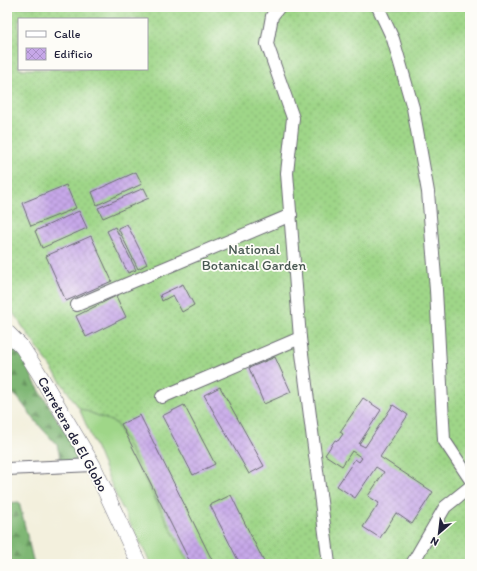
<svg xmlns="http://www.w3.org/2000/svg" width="477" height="571" font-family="Itim,sans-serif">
<defs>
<pattern id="forest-firs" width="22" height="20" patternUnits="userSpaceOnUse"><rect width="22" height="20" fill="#7fb774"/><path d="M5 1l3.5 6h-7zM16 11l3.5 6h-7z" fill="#689460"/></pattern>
<pattern id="garden-dots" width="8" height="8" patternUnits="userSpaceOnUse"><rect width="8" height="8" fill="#9fd688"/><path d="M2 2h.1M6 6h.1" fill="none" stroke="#89b776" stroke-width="1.8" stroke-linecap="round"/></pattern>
<pattern id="building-cross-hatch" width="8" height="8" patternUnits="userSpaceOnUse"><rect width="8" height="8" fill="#c6a7e8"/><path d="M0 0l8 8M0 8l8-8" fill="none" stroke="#aa8fc8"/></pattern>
</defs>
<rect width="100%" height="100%" fill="#fdfcf7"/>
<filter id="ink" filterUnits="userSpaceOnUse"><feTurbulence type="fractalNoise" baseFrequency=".025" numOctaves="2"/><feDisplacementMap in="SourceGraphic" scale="8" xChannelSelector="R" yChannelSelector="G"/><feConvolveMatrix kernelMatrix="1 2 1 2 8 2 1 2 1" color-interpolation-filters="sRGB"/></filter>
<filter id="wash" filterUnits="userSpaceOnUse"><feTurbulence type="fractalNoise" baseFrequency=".012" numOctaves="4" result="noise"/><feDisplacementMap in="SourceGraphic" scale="16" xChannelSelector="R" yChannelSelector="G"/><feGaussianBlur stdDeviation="0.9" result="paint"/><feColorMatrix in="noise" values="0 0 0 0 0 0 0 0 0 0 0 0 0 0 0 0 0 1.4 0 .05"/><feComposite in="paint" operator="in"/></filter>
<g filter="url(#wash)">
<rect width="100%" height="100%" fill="#f3f0dd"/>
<path fill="#9fd688" stroke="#607c62" d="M79 408 116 423 189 564H151L118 500Z"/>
<g fill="url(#forest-firs)" stroke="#506c58">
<path d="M7 339 19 350 35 383 78 453 75 463 61 461 57 445 37 423 18 398 7 388Z"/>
<path d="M19 502 34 564H7V503Z"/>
</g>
<path fill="url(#garden-dots)" stroke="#607c62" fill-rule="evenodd" d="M7 7H470V564H189L116 423 79 408 7 304ZM19 19H147V69H19Z"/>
<g id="blocks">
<g fill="url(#building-cross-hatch)">
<path d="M136 172 142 184 97 205 92 192Z"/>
<path d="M66 185 76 208 31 226 22 203Z"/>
<path d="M144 188 149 198 103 218 98 208Z"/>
<path d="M79 211 87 228 42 248 35 231Z"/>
<path d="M127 224 147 264 138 269 118 228Z"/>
<path d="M115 227 136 270 128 273 107 231Z"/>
<path d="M91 236 112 281 66 301 46 256Z"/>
<path d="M183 284 194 305 182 312 173 295 162 301 160 295Z"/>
<path d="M116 296 126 317 86 337 76 316Z"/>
<path d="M275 357 291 392 264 404 249 368Z"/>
<path d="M220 387 264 466 249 474 204 395Z"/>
<path d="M363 398 381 410 359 444 365 447 393 405 408 415 380 457 433 492 412 524 396 513 380 538 363 527 379 503 368 496 384 472 376 467 355 498 337 486 355 459 359 462 362 458 352 451 342 466 325 455 335 440 338 441 343 434 340 432Z"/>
<path d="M184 405 215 464 193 475 162 416Z"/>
<path d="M140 415 214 564H191L121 424Z"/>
<path d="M231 495 265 564H240L210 505Z"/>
</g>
</g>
</g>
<g filter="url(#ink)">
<use href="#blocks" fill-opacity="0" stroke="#6b6a74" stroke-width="1"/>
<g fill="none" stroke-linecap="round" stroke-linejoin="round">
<g stroke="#6b6a74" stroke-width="14">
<g id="minor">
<path d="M279 7 272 16 267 44 293 118 287 173 300 338 329 564"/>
<path d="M378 7 393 39 413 108 428 192 436 290 444 440 470 479"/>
<path d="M77 305 291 215"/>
<path d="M162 397 300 338"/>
<path d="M7 469 93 465"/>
<path d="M412 564 445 507 470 487"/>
</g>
</g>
<g stroke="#6b6a74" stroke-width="16">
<path id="major" d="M7 332 22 347 38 372 93 465 139 564"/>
</g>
<use href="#minor" stroke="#fff" stroke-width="12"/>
<use href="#major" stroke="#fff" stroke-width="15"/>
</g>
</g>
<g text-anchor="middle" stroke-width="3.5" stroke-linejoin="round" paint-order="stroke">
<g font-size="14" fill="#485852" stroke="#fdfcf7">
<text x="254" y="254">National<tspan x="254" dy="16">Botanical Garden</tspan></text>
</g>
<g font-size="14" fill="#22223b" stroke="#fdfcf7">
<text transform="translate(73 434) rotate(61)" y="5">Carretera de El Globo</text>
</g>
</g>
<rect width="477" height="571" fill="none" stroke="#fdfcf7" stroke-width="24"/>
<rect x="18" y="18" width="130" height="52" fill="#fdfcf7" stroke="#a5a5ac"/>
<rect x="26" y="31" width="20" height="6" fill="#ffffff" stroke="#a5a5ac"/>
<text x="54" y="38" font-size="12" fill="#22223b">Calle</text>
<rect x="26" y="48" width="20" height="12" fill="url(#building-cross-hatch)" stroke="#a5a5ac"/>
<text x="54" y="58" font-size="12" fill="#22223b">Edificio</text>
<g transform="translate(439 533) rotate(208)" stroke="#fdfcf7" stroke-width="3" paint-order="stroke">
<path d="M0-3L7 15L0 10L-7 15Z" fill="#22223b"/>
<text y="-6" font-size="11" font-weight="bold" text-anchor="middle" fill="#22223b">N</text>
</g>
</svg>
